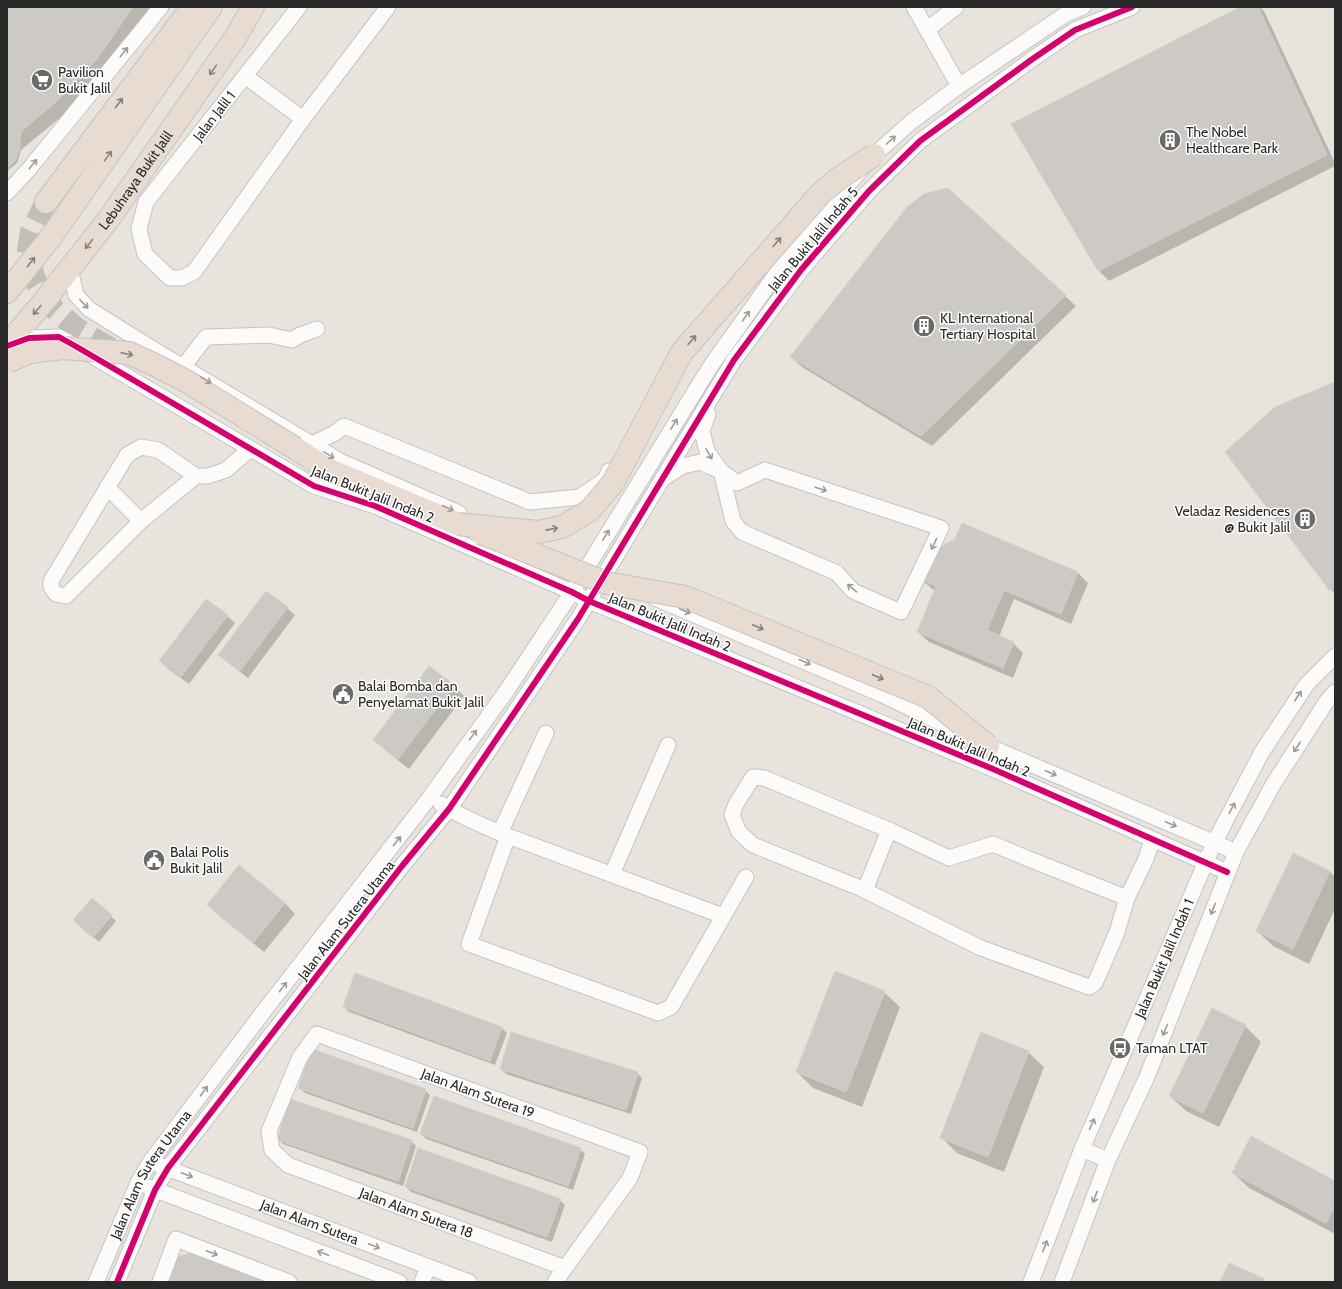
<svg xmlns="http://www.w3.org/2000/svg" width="1342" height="1289" font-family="Cabin,sans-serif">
<rect width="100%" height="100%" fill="#e8e4dd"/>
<g fill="#0003">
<path d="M7 7H151L106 70 67 112 21 150 17 163 7 171Z"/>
<path d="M1242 7H1260L1264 11 1335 163V166L1109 281 1099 271 1012 125Z"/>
<path d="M948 189 1076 306 932 446 802 367 791 357Z"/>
<path d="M1335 383V594L1227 453Z"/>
<path d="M1078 573 1088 583 1071 624 1014 599 999 637 1013 643 1023 653 1013 678 929 642 918 632 935 591 932 589 921 579Z"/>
<path d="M287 608 295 615 248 678 227 662 219 655Z"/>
<path d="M227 616 235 623 189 684 168 669 161 661Z"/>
<path d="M430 667 454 686 464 696 409 769 385 750 375 740Z"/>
<path d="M239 866 285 903 295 914 264 952 218 915 208 905Z"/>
<path d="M1330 872 1335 877V909L1309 964 1273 946 1257 931Z"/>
<path d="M92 899 116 921 99 942 79 925Z"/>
<path d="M356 974 502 1028 507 1033 495 1065 349 1012 344 1007Z"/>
<path d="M884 992 900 1007 862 1107 813 1088 797 1072Z"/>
<path d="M1245 1026 1261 1042 1219 1127 1186 1111 1170 1096Z"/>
<path d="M1028 1052 1044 1067 1004 1172 957 1153 941 1137Z"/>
<path d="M501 1069 637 1073 642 1078 631 1114 506 1074Z"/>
<path d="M300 1088 425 1090 430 1095 417 1132 305 1093Z"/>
<path d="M421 1134 580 1149 585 1154 573 1190 426 1139Z"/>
<path d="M278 1139 411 1141 416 1146 403 1186 283 1144Z"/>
<path d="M1233 1173 1335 1182V1234L1249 1188Z"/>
<path d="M406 1187 560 1200 565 1205 552 1242 411 1192Z"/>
</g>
<g fill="#cdcac5" stroke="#d3cfc9">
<path d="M7 7H133L96 60 57 101 10 141 7 142Z"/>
<path d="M1240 7H1258L1327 155 1098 271 1011 124Z"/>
<path d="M21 131 19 151 15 161 7 168V142L10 141Z"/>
<path d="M948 188 1066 295 921 436 790 357 907 207 924 194Z"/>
<path d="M1335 382V586L1330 591 1225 452 1275 407Z"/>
<path d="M962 523 1078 572 1061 614 1004 590 987 630 1014 642 1003 668 917 632 936 586 920 579 931 552 955 539Z"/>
<path d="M266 591 288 607 240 671 218 655Z"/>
<path d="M206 599 228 615 181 677 159 661Z"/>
<path d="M429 666 454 685 398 759 373 740Z"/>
<path d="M1293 853 1330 871 1293 949 1256 931Z"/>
<path d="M239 865 285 903 253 943 207 905Z"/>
<path d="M92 898 112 915 93 938 73 920Z"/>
<path d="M835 971 885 991 846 1092 796 1072Z"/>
<path d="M355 973 502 1027 490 1061 343 1007Z"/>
<path d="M1212 1008 1246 1025 1203 1113 1169 1096Z"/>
<path d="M511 1032 638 1072 626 1110 500 1069Z"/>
<path d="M981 1032 1029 1051 988 1157 940 1138Z"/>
<path d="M312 1049 426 1089 413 1128 298 1088Z"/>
<path d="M434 1096 581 1148 568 1186 420 1134Z"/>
<path d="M290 1099 412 1140 398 1181 277 1140Z"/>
<path d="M1251 1136 1335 1181V1206L1326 1223 1232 1173Z"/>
<path d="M418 1148 561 1199 547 1237 405 1187Z"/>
<path d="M194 1252 269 1282H167L177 1257Z"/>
<path d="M1229 1263 1265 1279 1263 1282H1220Z"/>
</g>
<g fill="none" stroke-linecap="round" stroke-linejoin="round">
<path stroke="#c2bfb9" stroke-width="22" stroke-dasharray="22 11" stroke-linecap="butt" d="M46 202 31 232 27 257 37 284 53 308 76 328 122 355"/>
<g stroke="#c5c3c4" stroke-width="17">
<g id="minor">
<path d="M299 7 146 202 139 229 145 254 170 278H182L194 272 303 119 388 7"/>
<path d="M914 7 959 86"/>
<path d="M928 29 956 7"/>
<path d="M245 76 303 119"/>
<path d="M7 193 29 169 161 7"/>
<path d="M70 269 76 295 89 309 153 349 340 461 459 513"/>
<path d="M9 346 29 338 59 337 77 347 314 486 375 506 572 592 589 601 993 769 1227 872"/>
<path d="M183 367 206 337 269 335 292 340 300 335 317 329"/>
<path d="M312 444 335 433 344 426 530 502 579 497 605 480 609 471"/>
<path d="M196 476 141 521 66 596 56 594 51 587V581L127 455 141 447 158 450 196 476H208L226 470 250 449"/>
<path d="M664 478 683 466 700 462 721 471 733 521 742 532 837 573 853 591 901 612 941 528 765 470 737 483 721 471 707 451 702 431 708 414"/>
<path d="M107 487 141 521"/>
<path d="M655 598 883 695 988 746 1236 852"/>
<path d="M441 804C459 816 480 824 500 833L723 916"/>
<path d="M500 833 546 733"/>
<path d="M508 836 469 944 658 1013 671 1007 746 877"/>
<path d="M612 874 668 745"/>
<path d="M865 890 889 830"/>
<path d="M1127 898 1029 859 993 844 949 858 889 830 764 778 753 777 736 804 732 815 739 832 753 845 860 888 981 948 1089 987 1095 983 1100 972 1117 932 1127 898 1146 859 1152 840"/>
<path d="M1082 1149 1108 1160"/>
<path id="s1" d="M159 1165 469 1282"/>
<path d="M148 1187 399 1282"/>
<path id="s2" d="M96 1282 138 1183 150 1162 264 1011 430 797 505 693 572 592 710 367 803 236 874 155 911 122 959 86 1066 14 1083 7"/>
<path d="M117 1282 155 1190 168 1168 402 866 449 809 578 619 734 360 801 270 869 191 920 141 1031 60 1075 30 1132 7"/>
<path d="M160 1282 176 1239 289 1282"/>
<path d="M422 1282 428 1267"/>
<path id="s3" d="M555 1282 565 1268 630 1178 640 1152 317 1034 300 1057 269 1131 272 1150 288 1165 565 1268"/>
<path id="s4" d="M1031 1282 1082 1149 1214 843 1262 752 1307 684 1335 656"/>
<path d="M1062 1282 1108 1160 1146 1079 1236 852 1274 783 1327 701 1335 692"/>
</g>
</g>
<g stroke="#c4c3c0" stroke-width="24">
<g id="highway">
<path d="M46 202 192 7"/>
<path d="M7 292 51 237 211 7"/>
<path id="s5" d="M7 345 45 300 108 220 235 38 253 7"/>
<path d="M295 448 327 469 458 524"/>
</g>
</g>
<use href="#minor" stroke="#fcfbfa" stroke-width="15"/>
<use href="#highway" stroke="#e8dcd2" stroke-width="22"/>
<g stroke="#c4c3c0" stroke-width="24" stroke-linecap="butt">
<g id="highway-bridge">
<path d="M7 362 30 352 63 348 129 353 157 366 186 381 295 448"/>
<path d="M458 524 538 532 562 527 589 511 613 483 682 352 821 193 838 179 874 155"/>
<path d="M481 533 606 583 685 597 928 697 988 746"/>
</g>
</g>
<use href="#highway-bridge" stroke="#e8dcd2" stroke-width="22"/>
<g stroke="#fff" stroke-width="8">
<g id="cycleway">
<path d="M7 346 29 338 59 337 77 347 314 486 375 506 572 592 589 601 993 769 1227 872"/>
<path d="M117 1282 155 1190 168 1168 402 866 449 809 578 619 734 360 801 270 869 191 920 141 1031 60 1075 30 1132 7"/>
</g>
</g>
<use href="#cycleway" stroke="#d6006c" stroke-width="6"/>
</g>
<defs><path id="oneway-shaft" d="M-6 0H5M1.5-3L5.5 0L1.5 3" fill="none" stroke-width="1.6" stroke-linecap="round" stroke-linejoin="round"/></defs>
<g stroke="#9d9c9c">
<use href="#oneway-shaft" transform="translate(124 52) rotate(-51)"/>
<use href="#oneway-shaft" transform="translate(891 140) rotate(-42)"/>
<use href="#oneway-shaft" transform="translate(33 164) rotate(-51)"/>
<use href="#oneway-shaft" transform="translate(84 304) rotate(46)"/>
<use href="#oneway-shaft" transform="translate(746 316) rotate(-55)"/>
<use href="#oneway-shaft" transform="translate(206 380) rotate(31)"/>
<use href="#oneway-shaft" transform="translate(674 424) rotate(-58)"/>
<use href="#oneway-shaft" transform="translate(709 454) rotate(60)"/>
<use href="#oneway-shaft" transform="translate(329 455) rotate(31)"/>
<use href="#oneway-shaft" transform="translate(821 489) rotate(18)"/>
<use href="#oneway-shaft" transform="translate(448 508) rotate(24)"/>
<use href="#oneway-shaft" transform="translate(606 535) rotate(-58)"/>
<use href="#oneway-shaft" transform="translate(934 544) rotate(115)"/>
<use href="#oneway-shaft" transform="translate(852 588) rotate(-140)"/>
<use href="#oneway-shaft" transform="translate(685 611) rotate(23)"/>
<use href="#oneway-shaft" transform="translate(805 662) rotate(23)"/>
<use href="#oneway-shaft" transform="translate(1298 696) rotate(-57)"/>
<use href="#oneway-shaft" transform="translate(473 735) rotate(-54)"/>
<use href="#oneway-shaft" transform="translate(1297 747) rotate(123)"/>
<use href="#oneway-shaft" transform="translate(1051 773) rotate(23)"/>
<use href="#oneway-shaft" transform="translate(1232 808) rotate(-62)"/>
<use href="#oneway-shaft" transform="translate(1171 824) rotate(23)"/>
<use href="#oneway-shaft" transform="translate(397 841) rotate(-52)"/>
<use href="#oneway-shaft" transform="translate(1213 909) rotate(112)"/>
<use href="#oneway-shaft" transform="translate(283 987) rotate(-52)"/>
<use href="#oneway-shaft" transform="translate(1165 1030) rotate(112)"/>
<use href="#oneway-shaft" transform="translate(204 1091) rotate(-53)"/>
<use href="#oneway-shaft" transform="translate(1092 1124) rotate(-66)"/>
<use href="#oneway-shaft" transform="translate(187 1175) rotate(21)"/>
<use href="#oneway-shaft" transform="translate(1095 1197) rotate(111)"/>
<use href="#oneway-shaft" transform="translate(374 1246) rotate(21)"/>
<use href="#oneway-shaft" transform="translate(1045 1246) rotate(-69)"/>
<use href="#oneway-shaft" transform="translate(212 1253) rotate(21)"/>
<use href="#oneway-shaft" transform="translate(323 1253) rotate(-159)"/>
</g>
<g stroke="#88827e">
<use href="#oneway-shaft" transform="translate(213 70) rotate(125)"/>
<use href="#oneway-shaft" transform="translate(119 103) rotate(-53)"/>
<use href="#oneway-shaft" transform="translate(108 156) rotate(-55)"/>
<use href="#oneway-shaft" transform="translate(777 242) rotate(-49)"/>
<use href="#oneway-shaft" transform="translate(89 244) rotate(128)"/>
<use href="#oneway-shaft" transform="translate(31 262) rotate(-52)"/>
<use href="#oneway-shaft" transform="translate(37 310) rotate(131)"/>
<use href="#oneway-shaft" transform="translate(692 340) rotate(-49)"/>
<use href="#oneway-shaft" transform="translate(127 354) rotate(12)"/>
<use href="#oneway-shaft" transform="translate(552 529) rotate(-11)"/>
<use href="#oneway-shaft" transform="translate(758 627) rotate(23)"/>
<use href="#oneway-shaft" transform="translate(878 677) rotate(23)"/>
</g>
<defs>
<g id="supermarket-disc" transform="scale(1.15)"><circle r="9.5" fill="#6c6a68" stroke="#fff"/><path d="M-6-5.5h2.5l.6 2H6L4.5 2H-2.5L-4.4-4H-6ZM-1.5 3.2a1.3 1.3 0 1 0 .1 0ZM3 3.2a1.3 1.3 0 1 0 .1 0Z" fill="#fff"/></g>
<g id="building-disc" transform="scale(1.15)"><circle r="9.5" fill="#6c6a68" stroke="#fff"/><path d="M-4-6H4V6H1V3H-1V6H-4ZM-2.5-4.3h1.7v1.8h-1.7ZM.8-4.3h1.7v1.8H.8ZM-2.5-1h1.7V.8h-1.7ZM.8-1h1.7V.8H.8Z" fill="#fff"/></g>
<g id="civic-disc" transform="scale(1.15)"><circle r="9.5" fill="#6c6a68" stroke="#fff"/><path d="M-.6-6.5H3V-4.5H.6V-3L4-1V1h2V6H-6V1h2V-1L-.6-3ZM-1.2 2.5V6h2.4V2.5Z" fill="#fff"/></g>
<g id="bus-disc" transform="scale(1.15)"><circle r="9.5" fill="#6c6a68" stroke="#fff"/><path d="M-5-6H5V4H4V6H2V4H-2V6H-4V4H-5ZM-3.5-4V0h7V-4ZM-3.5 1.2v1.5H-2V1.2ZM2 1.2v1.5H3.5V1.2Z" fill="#fff"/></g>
</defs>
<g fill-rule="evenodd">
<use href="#supermarket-disc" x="42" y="80"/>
<use href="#building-disc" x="1170" y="140"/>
<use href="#building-disc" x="924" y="326"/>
<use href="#building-disc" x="1305" y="519"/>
<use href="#civic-disc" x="343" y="694"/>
<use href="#civic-disc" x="154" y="860"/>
<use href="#bus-disc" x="1120" y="1048"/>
</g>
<g text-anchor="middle" stroke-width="3" stroke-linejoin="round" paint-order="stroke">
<g font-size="14" fill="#292929" stroke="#fff" text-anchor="start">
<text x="58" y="77">Pavilion<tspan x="58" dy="16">Bukit Jalil</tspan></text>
<text x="1186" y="137">The Nobel<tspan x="1186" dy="16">Healthcare Park</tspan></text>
<text x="940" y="323">KL International<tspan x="940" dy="16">Tertiary Hospital</tspan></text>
<text x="1290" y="516" text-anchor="end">Veladaz Residences<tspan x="1290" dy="16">@ Bukit Jalil</tspan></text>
<text x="358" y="691">Balai Bomba dan<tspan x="358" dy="16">Penyelamat Bukit Jalil</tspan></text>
<text x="170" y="857">Balai Polis<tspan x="170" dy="16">Bukit Jalil</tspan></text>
<text x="1136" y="1053">Taman LTAT</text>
</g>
<g font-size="14" fill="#292929" stroke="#fff">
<text transform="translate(214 116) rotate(-52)" y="5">Jalan Jalil 1</text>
<text dy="5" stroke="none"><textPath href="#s5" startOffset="209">Lebuhraya Bukit Jalil</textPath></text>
<text transform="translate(813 239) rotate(-50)" y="5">Jalan Bukit Jalil Indah 5</text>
<text transform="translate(373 494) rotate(22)" y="5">Jalan Bukit Jalil Indah 2</text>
<text transform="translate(670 622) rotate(23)" y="5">Jalan Bukit Jalil Indah 2</text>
<text transform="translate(969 747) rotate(23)" y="5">Jalan Bukit Jalil Indah 2</text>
<text transform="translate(346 920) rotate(-52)" y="5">Jalan Alam Sutera Utama</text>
<text dy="5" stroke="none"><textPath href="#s4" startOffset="350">Jalan Bukit Jalil Indah 1</textPath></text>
<text transform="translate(478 1093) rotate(20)" y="5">Jalan Alam Sutera 19</text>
<text dy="5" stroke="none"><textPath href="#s2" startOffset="121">Jalan Alam Sutera Utama</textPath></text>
<text dy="5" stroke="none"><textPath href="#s3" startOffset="787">Jalan Alam Sutera 18</textPath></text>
<text dy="5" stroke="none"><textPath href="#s1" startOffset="161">Jalan Alam Sutera</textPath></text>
</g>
</g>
<rect width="1342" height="1289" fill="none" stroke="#292929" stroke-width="16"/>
</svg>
